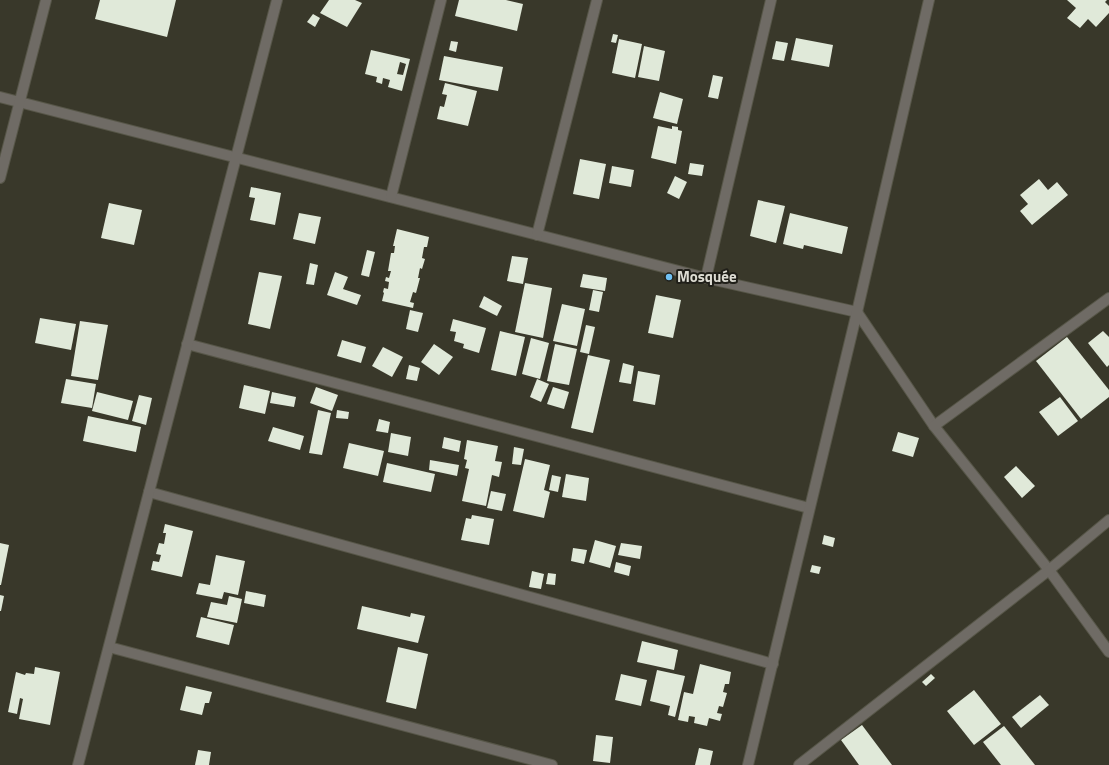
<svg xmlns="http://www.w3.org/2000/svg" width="1109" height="765" font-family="'Titillium Web',sans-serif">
<rect width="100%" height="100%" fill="#39382a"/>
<g fill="#e0e9d9" fill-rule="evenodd">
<path d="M100 0H176L167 37 95 19Z"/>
<path d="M329 0H355L362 3 347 27 320 13Z"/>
<path d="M459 0H506L523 4 517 31 455 16Z"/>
<path d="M1067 0H1107L1105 2 1109 6V13L1096 27 1088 19 1080 28 1067 18 1076 8Z"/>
<path d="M313 14 320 18 315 27 307 22Z"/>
<path d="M613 34 618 35 616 43 611 42Z"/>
<path d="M796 38 833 45 829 67 791 60Z"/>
<path d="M619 39 642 44 635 78 612 73Z"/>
<path d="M451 41 458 42 456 52 449 50Z"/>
<path d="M776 41 788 43 784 61 772 59Z"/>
<path d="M644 46 665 51 659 81 638 77Z"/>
<path d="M371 50 410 59 402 91 388 87 390 80 383 78 382 84 376 82 377 77 365 74ZM400 62 406 64 403 75 397 74Z"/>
<path d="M444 56 503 67 498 91 439 80Z"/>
<path d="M713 75 723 77 718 99 708 97Z"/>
<path d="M445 83 477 91 468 126 437 119 440 106 444 107 447 95 442 94Z"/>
<path d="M660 92 683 99 677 124 653 118Z"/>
<path d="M658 126 672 129V126L678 127V130L682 131 676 164 651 158Z"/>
<path d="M580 159 606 164 599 199 573 194Z"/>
<path d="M690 163 704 165 702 176 688 174Z"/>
<path d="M612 166 634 170 631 187 609 183Z"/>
<path d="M675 176 687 182 679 199 667 193Z"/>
<path d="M1039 179 1048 190 1057 182 1068 195 1032 225 1020 211 1028 204 1020 195Z"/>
<path d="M251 187 281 193 275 225 250 220 255 198 249 197Z"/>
<path d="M758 200 785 206 776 243 750 236Z"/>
<path d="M109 203 142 210 134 245 101 238Z"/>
<path d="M299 213 321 217 315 244 293 239Z"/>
<path d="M790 213 848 227 842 254 804 245 803 249 783 244Z"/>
<path d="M397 229 429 237 427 247H424L422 258 425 259 422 269 420 268 418 278H420L416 293 413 292 410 302 414 303 413 308 382 301 384 293 383 292 384 288 388 289 389 282 385 281 386 277 389 278 391 271H388L391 253H394L395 246H393Z"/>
<path d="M367 250 375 252 369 277 361 275Z"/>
<path d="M512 256 528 258 523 284 507 281Z"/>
<path d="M310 263 318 265 314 285 306 284Z"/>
<path d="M259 272 282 276 270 329 248 324Z"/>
<path d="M335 272 348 277 343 289 361 295 357 305 327 295Z"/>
<path d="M583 274 607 278 605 291 580 287Z"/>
<path d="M525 283 552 288 543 338 515 332Z"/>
<path d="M593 290 603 292 599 312 589 310Z"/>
<path d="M656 295 681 300 673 338 648 333Z"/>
<path d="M484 296 502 306 497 316 479 307Z"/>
<path d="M562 304 585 309 577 346 553 341Z"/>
<path d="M410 310 423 313 418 332 406 329Z"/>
<path d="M40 318 76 324 71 350 35 343Z"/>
<path d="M453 319 486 328 479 353 463 348 464 344 454 341 456 332 450 331Z"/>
<path d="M80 321 108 325 98 380 71 376Z"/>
<path d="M586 325 595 327 589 354 580 352Z"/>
<path d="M500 331 525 337 516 376 491 370Z"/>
<path d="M1103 331 1109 337V365L1107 367 1088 343Z"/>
<path d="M1067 337 1109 390V397L1081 419 1036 361Z"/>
<path d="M531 338 549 343 540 379 522 374Z"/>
<path d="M342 340 366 347 361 363 337 356Z"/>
<path d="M434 344 453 357 439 375 421 362Z"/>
<path d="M555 344 577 349 569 385 547 381Z"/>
<path d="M383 347 403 357 392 377 372 366Z"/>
<path d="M588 355 610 360 593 433 571 428Z"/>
<path d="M623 363 634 366 631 384 619 382Z"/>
<path d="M409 365 420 368 417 381 406 379Z"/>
<path d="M638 371 660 375 655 405 633 401Z"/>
<path d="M66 379 96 384 92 408 61 403Z"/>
<path d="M537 379 549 384 541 402 530 397Z"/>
<path d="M244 385 270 391 265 414 239 408Z"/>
<path d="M316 387 338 395 332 411 310 403Z"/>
<path d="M553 387 569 392 564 409 547 404Z"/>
<path d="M97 392 133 401 128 420 92 411Z"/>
<path d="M272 392 296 397 294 407 270 403Z"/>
<path d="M139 395 152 398 146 425 132 421Z"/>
<path d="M1060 397 1078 421 1058 436 1039 412Z"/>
<path d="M318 410 331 413 322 455 309 453Z"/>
<path d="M337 410 349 412 348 419 336 418Z"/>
<path d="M88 416 141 427 136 452 83 441Z"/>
<path d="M379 419 390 422 388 433 376 431Z"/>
<path d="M273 427 304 436 300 450 268 441Z"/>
<path d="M898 432 919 438 913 457 892 451Z"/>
<path d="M391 433 411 437 408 456 388 452Z"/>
<path d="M444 437 461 441 459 452 442 448Z"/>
<path d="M467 440 498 446 495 461 502 462 499 477 492 475 486 506 462 501 469 469 465 468 467 460 464 459Z"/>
<path d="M349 443 384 451 378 476 343 468Z"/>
<path d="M514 447 524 449 521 465 512 464Z"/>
<path d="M525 459 550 465 544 490 550 492 544 518 513 511Z"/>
<path d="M430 460 459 465 457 476 429 470Z"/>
<path d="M387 463 435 474 431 492 383 482Z"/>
<path d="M1016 466 1035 486 1022 498 1004 477Z"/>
<path d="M566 474 589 478 586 501 562 497Z"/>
<path d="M552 475 561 477 558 492 549 490Z"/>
<path d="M491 491 506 494 502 511 487 508Z"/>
<path d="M472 515 494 519 489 545 461 540 466 518 471 519Z"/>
<path d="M165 524 193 531 182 577 151 570 153 561 159 562 161 555 156 554 159 543 164 544 166 533H163Z"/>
<path d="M824 535 835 538 833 547 822 544Z"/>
<path d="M595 540 616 546 610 568 589 562Z"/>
<path d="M0 543 9 545 1 585H0Z"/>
<path d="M621 543 642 546 640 559 618 555Z"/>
<path d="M573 548 587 550 584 564 571 561Z"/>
<path d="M216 555 245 561 238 595 224 592 222 599 196 594 199 583 210 585Z"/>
<path d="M616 562 631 566 629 576 614 572Z"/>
<path d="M812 565 821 567 819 574 810 572Z"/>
<path d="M532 571 544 574 541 589 529 587Z"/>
<path d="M548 573 556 574 555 585 546 584Z"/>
<path d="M246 591 266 595 264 607 244 603Z"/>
<path d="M0 595 4 596 1 611H0Z"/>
<path d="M229 596 242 599 237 623 207 617 211 602 227 605Z"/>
<path d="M362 606 410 617 411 613 425 616 418 643 357 629Z"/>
<path d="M201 617 234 625 229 645 196 637Z"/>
<path d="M642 641 678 650 674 670 637 662Z"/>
<path d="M398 647 428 654 416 709 386 702Z"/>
<path d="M700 664 731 672 729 684H725L723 692 727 693 723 707 719 706 717 713 722 714 720 721 709 718 707 726 694 723 695 717 689 716 688 722 678 720 684 692 693 694Z"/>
<path d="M35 667 60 672 50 725 19 719 23 699 20 698 17 714 8 712 16 672 25 675 26 673 34 674Z"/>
<path d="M657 670 685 676 675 717 668 715 670 706 650 701Z"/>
<path d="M621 674 647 680 641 706 615 700Z"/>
<path d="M931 674 935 678 926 686 922 682Z"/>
<path d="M186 686 212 692 209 703H205L202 715 180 710Z"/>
<path d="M974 690 1001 724 974 745 947 711Z"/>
<path d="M1040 695 1049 705 1021 728 1012 717Z"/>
<path d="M862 725 892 765H859L841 740Z"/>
<path d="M1004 726 1035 765H1001L983 742Z"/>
<path d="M596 735 613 737 610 763 593 761Z"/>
<path d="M699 748 713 751 710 765H695Z"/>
<path d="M198 750 211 752 209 765H195Z"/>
</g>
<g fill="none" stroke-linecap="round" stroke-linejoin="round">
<g stroke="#575648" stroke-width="12">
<g id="street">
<path d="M0 97 706 278 857 312 934 426 1049 570 1109 652"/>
<path d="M0 178 46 0"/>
<path d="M391 197 441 0"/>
<path d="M537 235 597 0"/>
<path d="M706 278 771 0"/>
<path d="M187 344 809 508"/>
<path d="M934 426 1109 298"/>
<path d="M149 492 773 664"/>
<path d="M109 647 552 765"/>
<path d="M78 765 277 0"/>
<path d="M748 765 857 312 929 0"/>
<path d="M799 765 1049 570 1109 520"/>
</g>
</g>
<use href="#street" stroke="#6f6b65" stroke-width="10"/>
</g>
<circle fill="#70c1f4" stroke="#201f19" stroke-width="1.5" cx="669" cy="277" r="4"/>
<g text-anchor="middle" stroke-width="4" stroke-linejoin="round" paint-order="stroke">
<g font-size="15" font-weight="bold" fill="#dddcd3" stroke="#201f19" text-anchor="start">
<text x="677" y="282">Mosquée</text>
</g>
</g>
</svg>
